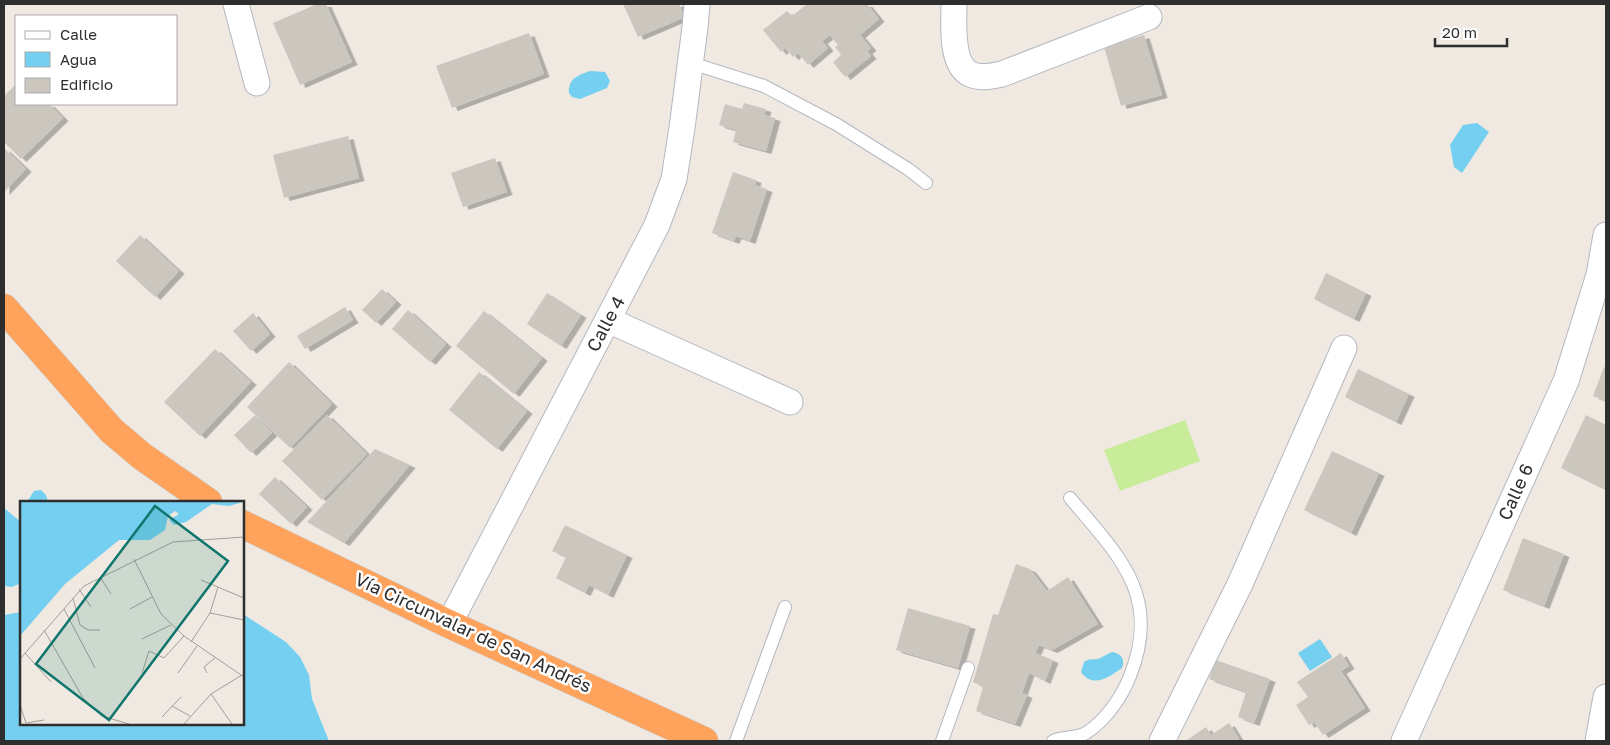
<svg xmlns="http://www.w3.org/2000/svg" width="1610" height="745" font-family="'Golos Text',sans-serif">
<defs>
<filter id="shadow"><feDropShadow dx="5.5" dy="3" stdDeviation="0" flood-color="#0004"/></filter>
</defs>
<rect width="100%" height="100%" fill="#efe9e1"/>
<path fill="#c9ec9a" d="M1185 420 1200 461 1120 491 1104 450Z"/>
<g fill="#75cff0">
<path d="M590 71 605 72 610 81 607 88 580 99 572 97 569 93C568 78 579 75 590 71Z"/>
<path d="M1477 123 1489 132 1462 173 1454 167 1450 145 1463 125Z"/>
<path d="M41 490 46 495 48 502H27L34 491Z"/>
<path d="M4 508 21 522V583L12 587 4 586Z"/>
<path d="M21 612V724H242L243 614 286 642 300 657 309 675 312 699 329 741H4V615Z"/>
<path d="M1320 639 1332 657 1310 671 1298 653Z"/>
<path d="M1113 652C1122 654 1125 660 1122 668 1109 677 1093 689 1081 672L1084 662C1090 658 1092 660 1097 659 1103 658 1107 653 1113 652Z"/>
</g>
<g fill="#cbc7bf" filter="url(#shadow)">
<path d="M317 4H326L352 62 300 85 273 23Z"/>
<path d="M623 4H679L685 17 638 37Z"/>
<path d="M807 4H867L879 19 860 35 871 48 867 51 871 56 845 77 833 62 841 55 835 47 838 45 830 35 822 41 828 48 808 65 798 53 793 57 785 48 781 52 763 30 787 11 792 16Z"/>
<path d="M529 33 544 74 452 108 436 66Z"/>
<path d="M1144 35 1162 95 1121 106 1104 47Z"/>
<path d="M16 84V104H49L63 118 21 159 4 142V96Z"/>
<path d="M744 103 766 109 764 115 775 118 766 151 733 142 736 130 719 125 725 104 742 109Z"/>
<path d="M348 136 359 178 284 198 273 155Z"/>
<path d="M4 148 26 169 4 192Z"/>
<path d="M495 158 507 192 463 207 451 173Z"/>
<path d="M733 172 756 180 755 185 767 189 750 241 736 236 734 241 712 233Z"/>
<path d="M140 235 179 271 155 297 116 261Z"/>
<path d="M1326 273 1366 293 1354 319 1314 299Z"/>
<path d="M382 289 396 302 376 323 362 310Z"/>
<path d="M547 293 581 315 561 346 527 324Z"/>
<path d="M345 307 353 320 305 349 297 336Z"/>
<path d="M408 310 446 344 430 362 392 329Z"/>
<path d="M484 311 542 358 514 394 456 346Z"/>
<path d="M253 313 270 334 251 351 233 331Z"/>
<path d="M215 349 251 382 200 436 164 402Z"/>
<path d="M289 362 332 404 290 448 247 407Z"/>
<path d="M1604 367 1606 368V401L1593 396Z"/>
<path d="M1358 369 1409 394 1396 422 1345 397Z"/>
<path d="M479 372 527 411 497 449 449 410Z"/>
<path d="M255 415 272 433 251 453 234 435Z"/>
<path d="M327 415 367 454 322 500 282 461Z"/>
<path d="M1586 415 1606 425V490L1561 468Z"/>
<path d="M375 449 410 465 344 543 307 522Z"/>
<path d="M1332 451 1379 473 1351 533 1304 510Z"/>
<path d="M275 477 307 507 291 524 259 494Z"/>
<path d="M565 525 627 555 608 595 589 585 585 593 556 578 566 557 552 551Z"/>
<path d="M1523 538 1564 554 1544 606 1503 590Z"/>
<path d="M1016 564 1030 569 1047 591 1068 577 1098 624 1052 650 1039 645 1035 653 1053 660 1045 681 1029 673 1022 693 1027 695 1015 724 976 711 983 687 973 682 993 614 998 615Z"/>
<path d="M908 608 970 626 958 668 896 650Z"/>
<path d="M1341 653 1349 666 1341 671 1365 708 1323 735 1314 722 1309 725 1296 705 1308 697 1297 682Z"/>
<path d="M1216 660 1270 679 1254 723 1238 717 1246 692 1209 679Z"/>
<path d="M1229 723 1239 739 1236 741H1188L1187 740 1206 727 1211 735Z"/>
</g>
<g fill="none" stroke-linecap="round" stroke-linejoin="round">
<g stroke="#b4b7c1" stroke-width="14">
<g id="lane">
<path d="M691 63 764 86 836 124 908 169 926 183"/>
<path d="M736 741 785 607"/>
<path d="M942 741 968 668"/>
<path d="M1053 741C1063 736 1076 739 1086 733 1105 721 1122 697 1130 676 1162 596 1119 556 1070 498"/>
</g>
</g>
<g stroke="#b4b7c1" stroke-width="27">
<g id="street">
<path d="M236 4 257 83"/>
<path d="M954 4C954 23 950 64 970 74 980 79 992 76 1002 74L1149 17"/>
<path d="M608 320 790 402"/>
<path d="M449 624 657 225 674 179 682 128 695 27 697 4"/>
<path d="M1162 741 1240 584 1344 348"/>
<path d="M1404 741 1566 381 1599 275 1606 235"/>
<path d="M1598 741 1606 697"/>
</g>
</g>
<g stroke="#c9c9c9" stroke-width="29">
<g id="highway">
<path d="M4 308 112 431 143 457 208 502"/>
<path d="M242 524 449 624 704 741"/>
</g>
</g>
<use href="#lane" stroke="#fff" stroke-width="12"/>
<use href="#street" stroke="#fff" stroke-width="25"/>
<use href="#highway" stroke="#ffa35c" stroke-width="28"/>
</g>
<g text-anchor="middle" stroke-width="5" stroke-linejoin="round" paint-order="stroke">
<g font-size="18" fill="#2e2e2e" stroke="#fff">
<text transform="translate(606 324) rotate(-62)" y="6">Calle 4</text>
<text transform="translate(1516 492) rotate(-66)" y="6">Calle 6</text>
<text transform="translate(473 633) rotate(25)" y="6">Vía Circunvalar de San Andrés</text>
</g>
</g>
<g transform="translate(20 501)">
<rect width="224" height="224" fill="#efe9e1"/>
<path d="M0 1H223L209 5 192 3 166 21 154 24 149 19 159 13 155 10 148 15 145 29 130 39H99L45 83 0 135Z" fill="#75cff0"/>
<path fill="none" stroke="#a29e99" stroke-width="1" d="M114 58 141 113 164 135 224 176M80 76 91 93M181 79 224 97M59 88 71 106M53 97 60 124 68 129H80M44 108 75 167M110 108 132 96M190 112 224 119M24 129 63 197 82 215 109 223M122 138 151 124M171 141 190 112 198 86M5 152 31 181M0 158 64 85 153 41 224 36M122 172 129 150 144 157 164 135M158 172 177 145M187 172 184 166 196 156M191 193 212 223M0 204 6 222 24 219M152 205 170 215M142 216 161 196M164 223 191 193 222 174"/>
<path fill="#0f766e" fill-opacity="0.15" stroke="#0f766e" stroke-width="2.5" d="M135 5 208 60 89 219 16 163Z"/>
<rect width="224" height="224" fill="none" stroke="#2e2e2e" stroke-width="2.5"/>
</g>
<rect width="1610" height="745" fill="none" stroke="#2e2e2e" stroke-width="10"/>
<rect x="15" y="15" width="162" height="90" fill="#ffffff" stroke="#ababab"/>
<rect x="25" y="31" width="25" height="8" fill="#ffffff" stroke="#ababab"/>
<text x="60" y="40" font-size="15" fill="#2e2e2e">Calle</text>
<rect x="25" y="52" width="25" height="15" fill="#75cff0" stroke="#ababab"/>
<text x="60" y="65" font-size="15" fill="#2e2e2e">Agua</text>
<rect x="25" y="78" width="25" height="15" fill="#cbc7bf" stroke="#ababab"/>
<text x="60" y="90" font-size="15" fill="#2e2e2e">Edificio</text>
<path d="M1435 38v8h72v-8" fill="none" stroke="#2e2e2e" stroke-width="2.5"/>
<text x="1442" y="38" font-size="15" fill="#2e2e2e" stroke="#ffffff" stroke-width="4" paint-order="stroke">20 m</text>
</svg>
